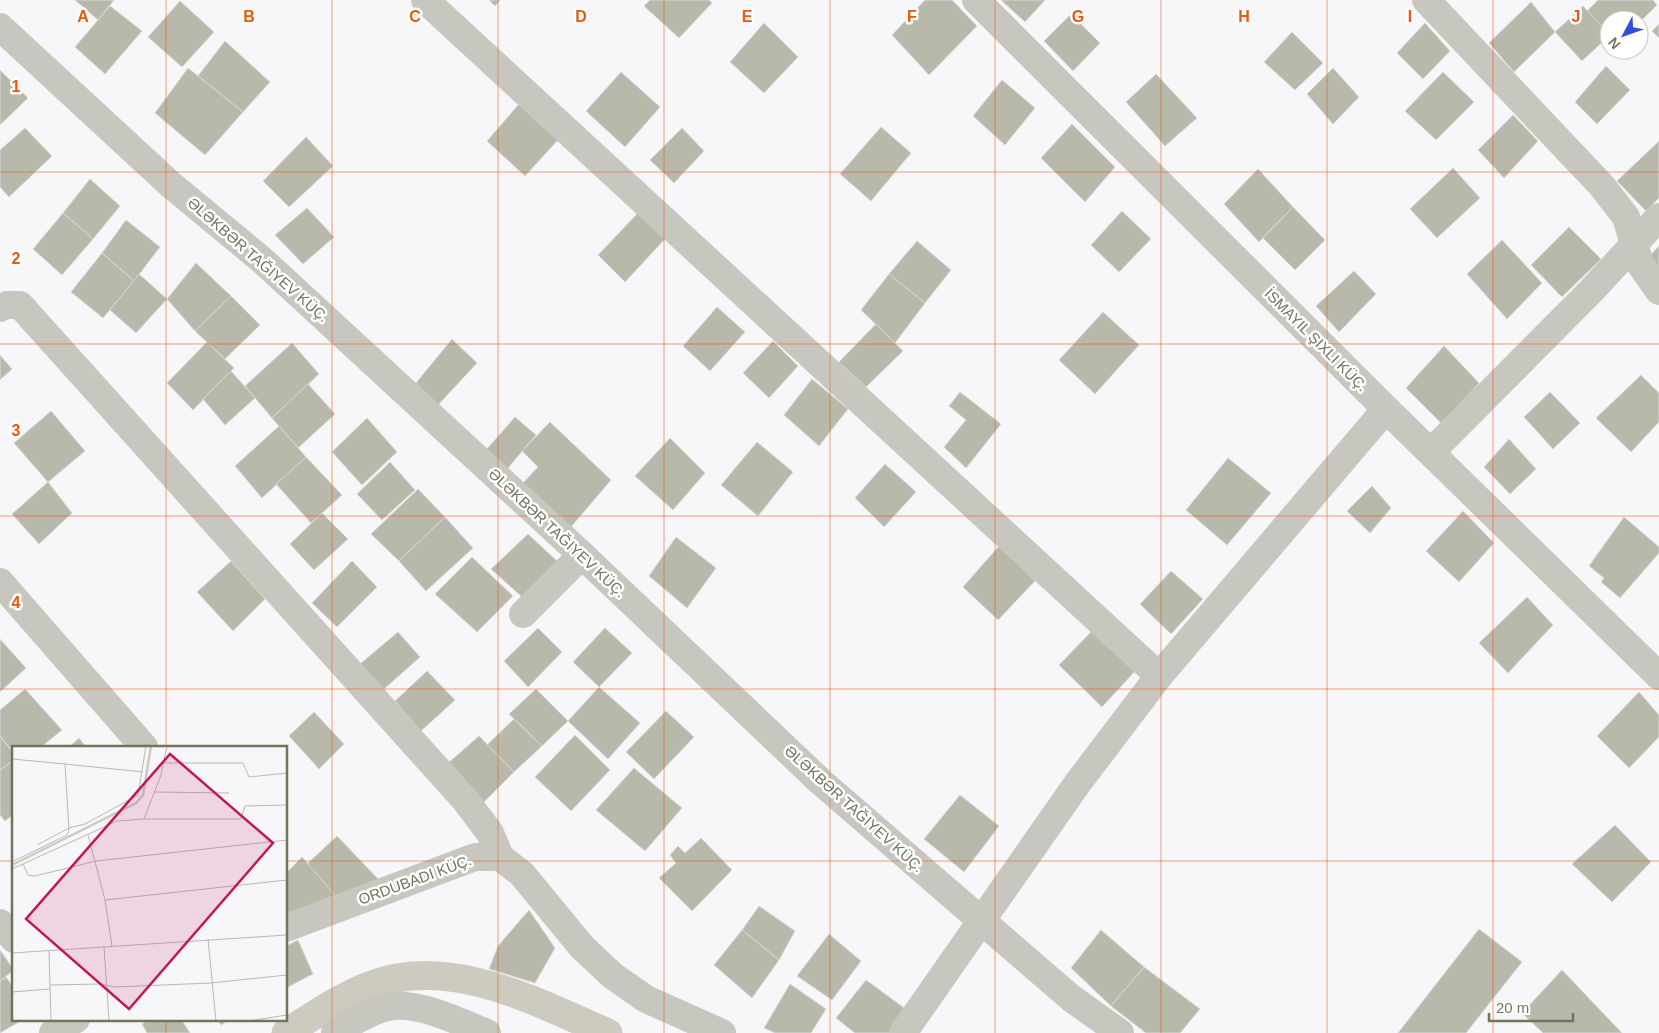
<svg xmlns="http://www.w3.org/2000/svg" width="1659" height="1033" font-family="Helvetica,sans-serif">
<rect width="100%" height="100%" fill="#f7f6f8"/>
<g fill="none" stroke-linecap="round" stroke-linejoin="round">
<path stroke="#cdcbc0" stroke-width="29" d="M286 1033C312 1017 340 997 369 986 449 954 535 1002 608 1033"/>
</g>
<g fill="#b8b8ab" stroke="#d9d8da">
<path d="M75 0H114L98 20Z"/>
<path d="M489 0H500L495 6Z"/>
<path d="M650 0H709L712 3 679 38 644 6Z"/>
<path d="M925 0H952L977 26 929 75 892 35Z"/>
<path d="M1001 0H1045L1025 22Z"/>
<path d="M1598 0H1653L1657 5 1639 23V20H1609V34L1587 11Z"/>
<path d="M180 1 214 32 182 67 148 37Z"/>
<path d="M1531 2 1555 32 1514 72 1489 43Z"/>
<path d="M110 6 142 31 105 74 75 47Z"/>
<path d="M1583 6 1609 34V36L1582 61 1555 32Z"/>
<path d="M1071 14 1100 43 1073 71 1044 41Z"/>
<path d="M764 23 798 57 764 93 730 62Z"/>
<path d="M1425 23 1450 51 1423 79 1397 53Z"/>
<path d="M1659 24V38L1652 31Z"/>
<path d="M1292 32 1323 63 1295 90 1264 62Z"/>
<path d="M225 41 270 82 243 112 198 76Z"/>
<path d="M1606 66 1630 90 1597 124 1575 102Z"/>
<path d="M188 68 243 112 205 155 155 113Z"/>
<path d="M1333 68 1359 97 1333 124 1307 94Z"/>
<path d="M0 70 28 98 0 125Z"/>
<path d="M621 72 660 107 625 147 586 111Z"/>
<path d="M1443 72 1474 102 1436 140 1405 111Z"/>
<path d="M1156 74 1197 118 1165 146 1126 102Z"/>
<path d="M1002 80 1035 108 1005 145 973 116Z"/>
<path d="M520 103 558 140 525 176 487 141Z"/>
<path d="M1513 115 1538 141 1504 178 1478 150Z"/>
<path d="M1072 124 1115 167 1085 202 1041 158Z"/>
<path d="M881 127 911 153 871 201 840 174Z"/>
<path d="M25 128 52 156 9 197 0 187V150Z"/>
<path d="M682 128 704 151 674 183 650 160Z"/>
<path d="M306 137 333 166 289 207 263 181Z"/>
<path d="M1659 141V198L1646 211 1617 181Z"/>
<path d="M1453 168 1480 198 1437 238 1410 209Z"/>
<path d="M1258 169 1293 207 1259 242 1224 204Z"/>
<path d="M90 179 120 206 93 239 63 213Z"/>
<path d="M1293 207 1325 240 1295 270 1263 238Z"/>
<path d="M307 208 334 237 303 264 275 235Z"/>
<path d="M1122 211 1151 239 1119 272 1091 245Z"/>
<path d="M63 213 93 239 62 275 33 249Z"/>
<path d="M638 213 665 239 625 282 598 255Z"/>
<path d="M126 220 160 247 134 281 102 253Z"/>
<path d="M1569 227 1601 259 1562 297 1531 265Z"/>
<path d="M1502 240 1542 283 1507 319 1467 274Z"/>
<path d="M917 241 951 270 925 303 889 274Z"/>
<path d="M1659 246V273L1646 260Z"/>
<path d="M102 253 134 281 103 318 71 292Z"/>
<path d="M196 263 231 296 195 331 167 299Z"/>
<path d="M1354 271 1376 294 1339 332 1316 306Z"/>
<path d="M139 274 167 299 136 333 110 310Z"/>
<path d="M889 274 925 303 895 343 861 310Z"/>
<path d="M231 296 260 325 225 359 195 331Z"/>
<path d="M717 307 745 332 710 371 683 346Z"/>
<path d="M1103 312 1139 345 1095 394 1059 360Z"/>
<path d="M876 324 903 351 866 387 839 362Z"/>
<path d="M452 339 477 363 438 405 416 383Z"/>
<path d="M773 341 798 366 769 398 743 373Z"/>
<path d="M207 342 234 368 193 410 167 383Z"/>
<path d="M292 343 319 374 272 418 245 386Z"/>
<path d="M1444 346 1479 383 1442 424 1406 388Z"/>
<path d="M0 355 12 369 0 380Z"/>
<path d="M231 371 255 398 225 425 203 399Z"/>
<path d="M1641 375 1659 393V422L1631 452 1596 418Z"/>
<path d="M812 379 848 409 819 446 784 415Z"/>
<path d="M308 384 335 414 298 448 272 418Z"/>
<path d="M960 392 1001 424 966 468 944 447 966 420 949 406Z"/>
<path d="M1550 392 1580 423 1553 449 1524 417Z"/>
<path d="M51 411 85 451 48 482 14 443Z"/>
<path d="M515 417 536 435 507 469 486 450Z"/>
<path d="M367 418 397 452 362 485 332 452Z"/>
<path d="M550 422 611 480 571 527 523 483 538 467 522 451Z"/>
<path d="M279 426 306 457 262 498 235 466Z"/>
<path d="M670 438 705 473 673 510 635 476Z"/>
<path d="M1509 439 1536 469 1510 494 1484 467Z"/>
<path d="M757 442 793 472 758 516 721 485Z"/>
<path d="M306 457 342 495 311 523 276 484Z"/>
<path d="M1228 458 1271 493 1227 545 1186 510Z"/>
<path d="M390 462 415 490 382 520 357 494Z"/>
<path d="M885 464 916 492 884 527 855 498Z"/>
<path d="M48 482 72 513 39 544 12 514Z"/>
<path d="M1372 486 1391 508 1370 533 1347 511Z"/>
<path d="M418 489 445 517 399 561 371 534Z"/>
<path d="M1463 511 1494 543 1459 582 1426 551Z"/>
<path d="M322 513 348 539 314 570 290 544Z"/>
<path d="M445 517 473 548 426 591 399 561Z"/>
<path d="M1624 517 1659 547V553L1620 598 1601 582 1604 578 1589 566Z"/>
<path d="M528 534 557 561 522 597 491 569Z"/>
<path d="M676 537 716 568 687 608 649 576Z"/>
<path d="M999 546 1035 581 998 620 963 587Z"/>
<path d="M472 557 513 596 477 632 435 594Z"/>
<path d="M231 561 265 599 233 631 197 592Z"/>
<path d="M352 561 377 587 337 627 312 603Z"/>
<path d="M1171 571 1203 599 1171 634 1140 604Z"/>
<path d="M1527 597 1553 625 1508 673 1479 643Z"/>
<path d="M538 628 562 652 528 687 504 661Z"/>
<path d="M605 628 632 653 599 687 573 662Z"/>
<path d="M1092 631 1136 670 1102 707 1059 665Z"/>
<path d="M398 632 420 657 384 689 360 664Z"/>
<path d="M0 639 26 668 0 692Z"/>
<path d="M427 671 455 700 421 731 395 701Z"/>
<path d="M599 687 640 723 608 759 568 721Z"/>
<path d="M25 689 62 730 41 747H14V753L0 736V710Z"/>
<path d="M536 689 568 721 542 746 509 714Z"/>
<path d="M1639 692 1659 715V737L1629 768 1597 736Z"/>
<path d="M666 711 694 737 654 779 626 752Z"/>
<path d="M314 712 344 744 319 769 289 736Z"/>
<path d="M514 719 542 746 514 772 487 745Z"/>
<path d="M575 735 610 770 571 811 535 777Z"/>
<path d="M0 736 14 754V760L0 770Z"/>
<path d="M479 736 514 772 483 803 447 764Z"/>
<path d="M79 738 86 747H69Z"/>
<path d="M14 760V814L5 821 0 815V770Z"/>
<path d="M634 768 682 808 645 851 596 810Z"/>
<path d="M960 795 999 826 964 872 924 839Z"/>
<path d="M1615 825 1651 862 1612 902 1572 864Z"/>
<path d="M337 836 381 882 341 902 307 864Z"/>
<path d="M701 838 732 870 692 911 659 878 676 863 670 855 678 846 685 853Z"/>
<path d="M302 857 341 902 296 921 286 909V873Z"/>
<path d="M759 906 795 931 779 960 742 930Z"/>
<path d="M529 910 555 948 535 983 489 969 498 946Z"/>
<path d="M1479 929 1522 962 1466 1033H1398Z"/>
<path d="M742 930 779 960 752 998 714 965Z"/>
<path d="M1101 930 1144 967 1111 1006 1071 968Z"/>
<path d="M829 934 861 961 832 1000 797 976Z"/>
<path d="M298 940 313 974 286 988V946Z"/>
<path d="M0 950 14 970 0 981Z"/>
<path d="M1144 967 1200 1009 1180 1033H1146L1111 1006Z"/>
<path d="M1562 970 1622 1033H1543L1522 1013Z"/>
<path d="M6 977 14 988V1019H24L0 1033V981Z"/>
<path d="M866 980 907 1010 890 1033H855L836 1018Z"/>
<path d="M790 984 826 1009 811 1033H775L764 1028Z"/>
<path d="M150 1019H181L190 1033H147L142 1024Z"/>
<path d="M217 1019H230L221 1025Z"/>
</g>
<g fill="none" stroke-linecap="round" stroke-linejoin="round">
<g stroke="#c7c7bf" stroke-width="28">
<path d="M425 0 1159 676"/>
<path d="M976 0 1386 409 1659 676"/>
<path d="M1426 0 1602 186 1626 217 1640 264 1659 291"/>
<path d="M0 27 170 184 263 261 582 555 821 782 1071 998 1120 1033"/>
<path d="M0 308 7 305H20L466 801 490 833 500 857"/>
<path d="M1431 452 1592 290 1659 217"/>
<path d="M0 582 144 747"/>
<path d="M523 614 582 555"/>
<path d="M0 923 14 939"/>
<path d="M286 928 475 857H500L522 874 582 947 613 976 646 999 722 1033"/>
<path d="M53 1033 76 1019"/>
<path d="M335 1033C351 1023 376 1007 395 1006 421 1003 462 1023 487 1033"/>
<path d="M903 1033 1077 784 1159 676 1386 409"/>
</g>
</g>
<path fill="none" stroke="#e8590c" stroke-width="1" stroke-opacity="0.55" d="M166 0V747M332 0V1033M498 0V1033M664 0V1033M830 0V1033M995 0V1033M1161 0V1033M1327 0V1033M1493 0V1033M0 172H1659M0 344H1659M0 516H1659M0 689H1659M0 861H14M286 861H1659M166 1019V1033"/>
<g text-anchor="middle" stroke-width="5" stroke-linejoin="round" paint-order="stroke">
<g font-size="15" fill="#73745c" stroke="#fff">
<text transform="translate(258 260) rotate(41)" y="5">ƏLƏKBƏR TAĞIYEV KÜÇ.</text>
<text transform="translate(1316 340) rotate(45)" y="5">İSMAYIL ŞIXLI KÜÇ.</text>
<text transform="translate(557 533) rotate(43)" y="5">ƏLƏKBƏR TAĞIYEV KÜÇ.</text>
<text transform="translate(854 809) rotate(42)" y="5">ƏLƏKBƏR TAĞIYEV KÜÇ.</text>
<text transform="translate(415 880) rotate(-20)" y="5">ORDUBADI KÜÇ.</text>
</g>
</g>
<g transform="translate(12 746)">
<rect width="275" height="275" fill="#f7f6f8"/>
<path fill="none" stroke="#cdcbc0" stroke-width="2.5" d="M0 119 124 57 131 49 139 0"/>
<path fill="none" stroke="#babab1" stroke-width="1" d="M0 13 53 18 57 84 55 89 0 116M152 17H231L237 31 275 27M53 18 131 26M143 46 217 47M132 73H229L233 60 275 59M76 89 93 154 100 200M25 99 57 82 73 78 126 49 134 0M11 118 16 129 23 130 84 115 275 94M0 123 105 75 132 73 149 29 155 0M93 154 275 134M196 193 204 275M92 201 97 275M37 205 39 275M0 207 275 189M38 239 89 238 103 241 199 237 275 229M0 246 38 243M130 275H198M236 275 275 269"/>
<path fill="#c2185b" fill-opacity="0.15" stroke="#c2185b" stroke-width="2.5" d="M158 8 261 97 117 263 14 173Z"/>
<rect width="275" height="275" fill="none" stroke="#73745c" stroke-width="2.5"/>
</g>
<g font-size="16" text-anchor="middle" font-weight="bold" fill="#e8590c" stroke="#fff" stroke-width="5" stroke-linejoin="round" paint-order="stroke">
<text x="83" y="22">A</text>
<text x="249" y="22">B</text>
<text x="415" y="22">C</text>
<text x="581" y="22">D</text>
<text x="747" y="22">E</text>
<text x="912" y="22">F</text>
<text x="1078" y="22">G</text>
<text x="1244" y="22">H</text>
<text x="1410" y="22">I</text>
<text x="1576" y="22">J</text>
<text x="16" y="92">1</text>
<text x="16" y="264">2</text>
<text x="16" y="436">3</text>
<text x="16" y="608">4</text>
</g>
<g transform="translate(1624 35) rotate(229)"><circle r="24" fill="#ffffff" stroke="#c7c7be"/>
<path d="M0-4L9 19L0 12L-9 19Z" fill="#3450da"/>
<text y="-8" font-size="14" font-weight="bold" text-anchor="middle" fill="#73745c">N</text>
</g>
<path d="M1489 1013v8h84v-8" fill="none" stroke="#73745c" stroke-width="2.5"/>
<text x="1496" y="1013" font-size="15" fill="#73745c" stroke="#ffffff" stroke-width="4" paint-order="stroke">20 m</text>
</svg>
